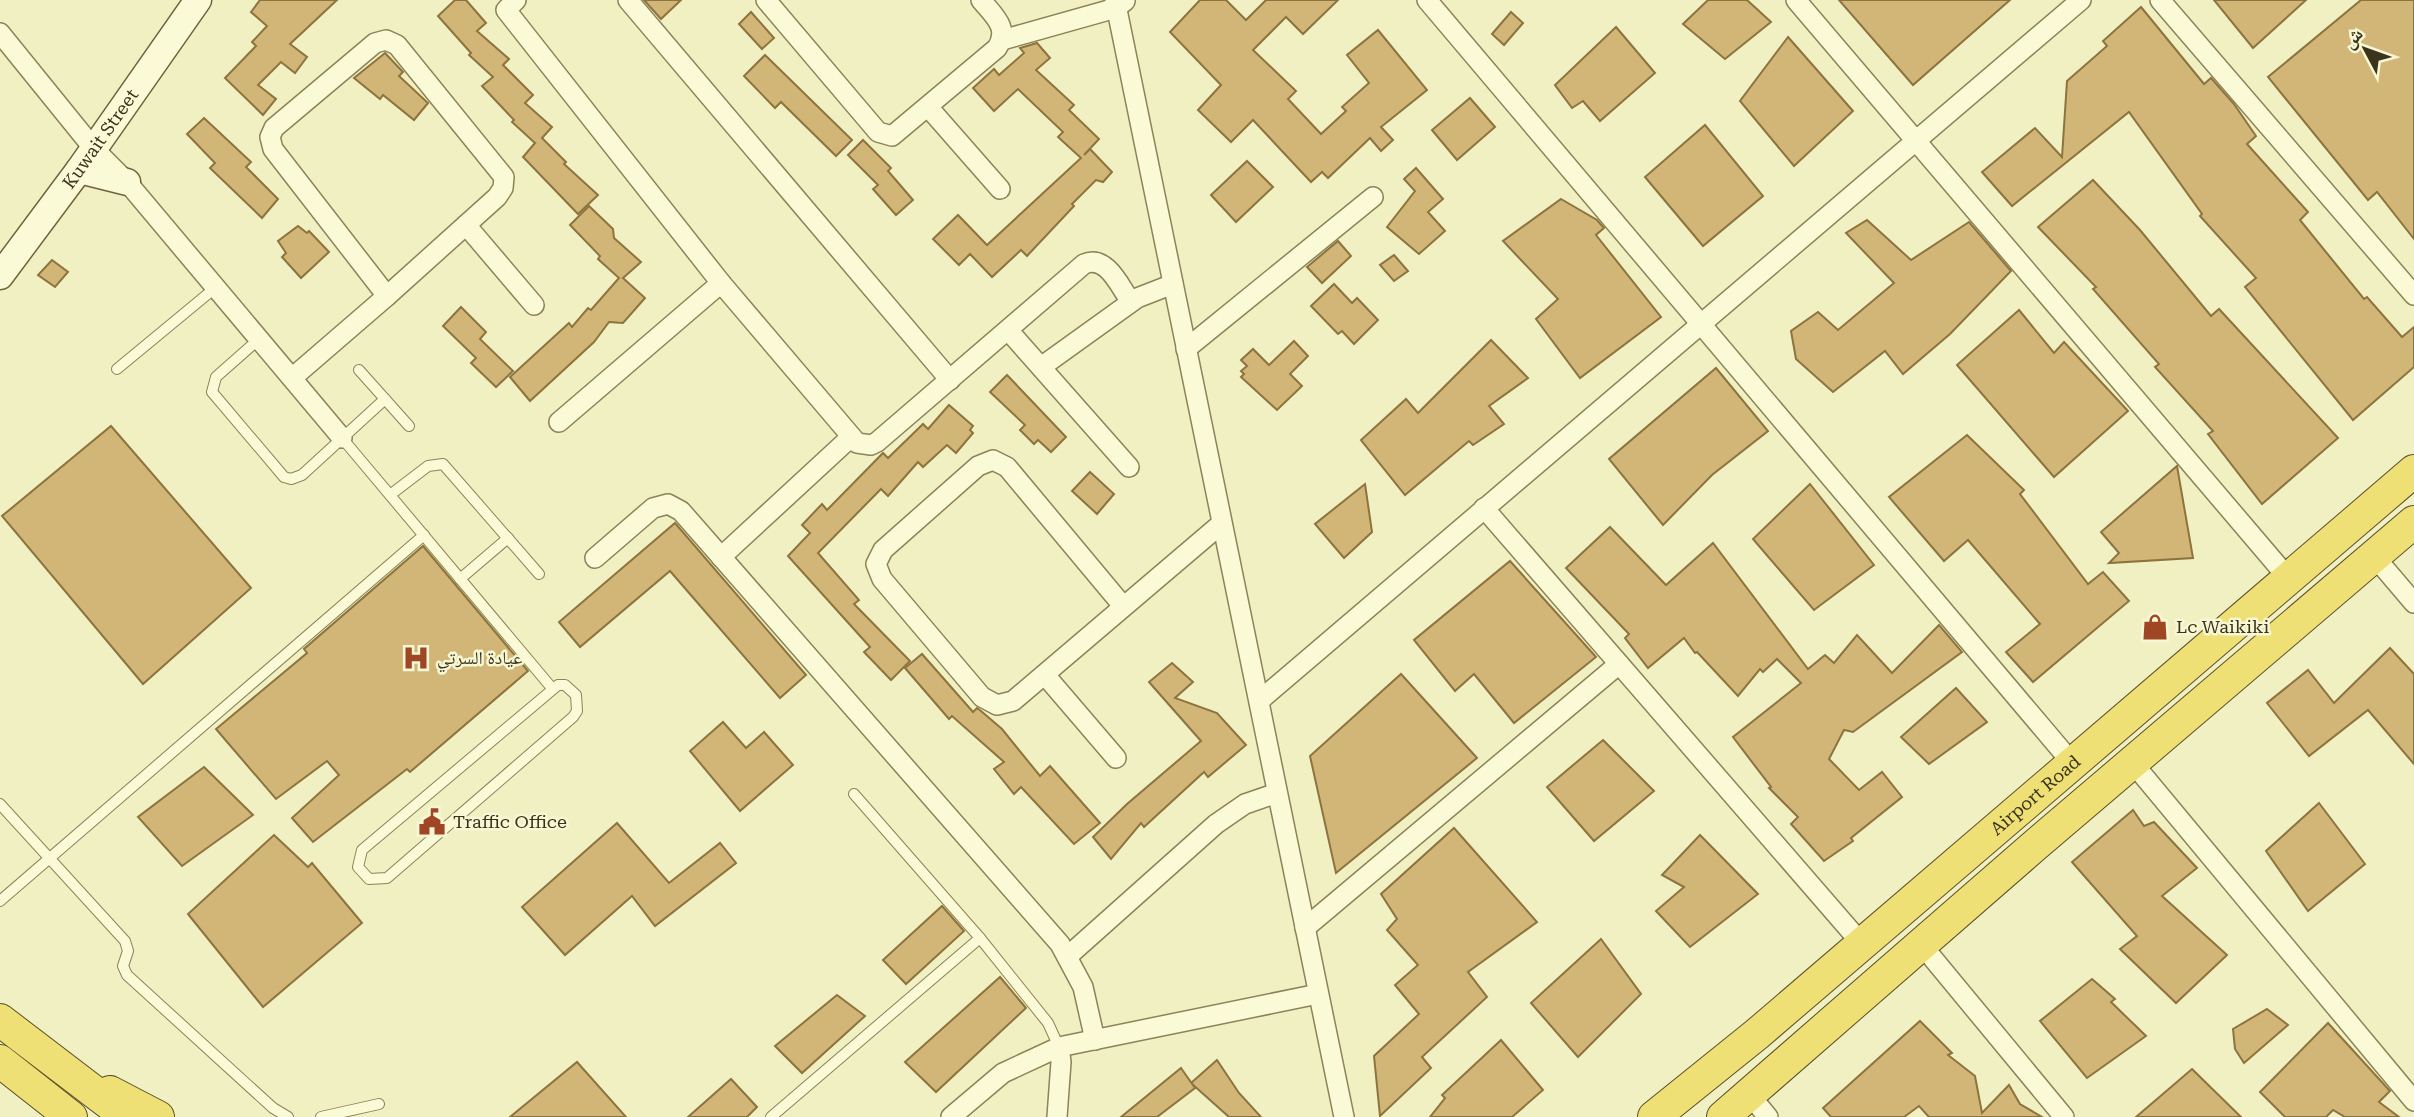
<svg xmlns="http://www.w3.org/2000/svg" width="2414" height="1117" font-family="'Roboto Serif','Noto Naskh Arabic',serif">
<rect width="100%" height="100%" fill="#f1f0c3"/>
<g fill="#d1b677" stroke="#8d733d" stroke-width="2">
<path d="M260 0H337L290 44 307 57 295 73 281 62 258 85 276 99 263 115 225 78 256 46 252 42 267 26 251 12Z"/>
<path d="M455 0H466L486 23 477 31 509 59 503 65 533 95 525 103 552 127 542 138 566 162 564 164 598 195 578 214 523 157 535 143 512 122 514 120 482 86 493 77 469 55 471 53 438 16Z"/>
<path d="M644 0H681L661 19Z"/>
<path d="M1200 0H1226L1246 20 1266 0H1338L1303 34 1286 17 1253 50 1296 91 1288 99 1321 134 1346 111 1342 107 1369 83 1347 55 1378 30 1427 90 1381 127 1393 140 1381 151 1370 138 1328 178 1322 172 1311 182 1253 120 1231 142 1198 110 1221 85 1170 32Z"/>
<path d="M1708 0H1747L1771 22 1725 59 1683 24Z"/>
<path d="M1839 0H2010L1913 85Z"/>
<path d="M2214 0H2306L2253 48Z"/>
<path d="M2361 0H2414V239L2377 192 2368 200 2268 77Z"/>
<path d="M2141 7 2204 84 2211 78 2234 104 2256 136 2247 144 2308 212 2300 220 2364 299 2367 297 2402 337 2414 327V367L2353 420 2245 287 2256 278 2200 216 2202 214 2129 112 2012 206 1982 172 2035 128 2062 157 2067 81 2107 46 2103 41Z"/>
<path d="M751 12 774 38 762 49 739 24Z"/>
<path d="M1511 12 1523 23 1504 45 1492 34Z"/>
<path d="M1616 27 1655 73 1600 121 1583 101 1572 108 1555 85Z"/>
<path d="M1788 37 1853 111 1794 166 1740 101Z"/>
<path d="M1037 43 1050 58 1036 70 1074 105 1069 110 1099 139 1084 155 1090 149 1112 172 1103 182 1096 180 1072 204 1074 206 1027 256 1021 250 992 277 970 254 959 265 933 239 958 215 987 245 1081 158 1058 137 1063 132 1018 89 994 111 973 88 994 69 999 75 1024 53 1020 48Z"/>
<path d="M385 53 403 72 399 76 428 103 414 120 383 95 380 99 354 78Z"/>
<path d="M765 55 852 140 836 156 781 102 775 108 744 76Z"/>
<path d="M1470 98 1495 127 1457 160 1432 130Z"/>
<path d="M204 118 251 162 246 167 278 199 262 218 210 168 215 163 187 134Z"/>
<path d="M1705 125 1763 196 1703 246 1645 177Z"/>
<path d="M863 140 891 168 888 171 913 200 896 215 873 189 878 185 848 155Z"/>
<path d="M1247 161 1273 187 1236 222 1211 195Z"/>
<path d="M1416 168 1443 199 1428 212 1445 231 1419 254 1387 227 1415 191 1404 179Z"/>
<path d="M2093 180 2140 230 2211 316 2219 309 2338 438 2262 504 2208 434 2213 431 2155 367 2159 364 2093 289 2096 287 2038 227Z"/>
<path d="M1561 199 1597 220 1604 228 1596 235 1661 317 1580 378 1536 319 1558 299 1503 241Z"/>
<path d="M589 206 613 229 614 238 641 262 623 278 645 298 623 323 609 322 594 342 530 401 510 377 569 323 572 327 588 308 591 310 619 278 598 259 600 256 570 225Z"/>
<path d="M1867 220 1911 260 1969 222 2011 271 1950 334 1903 374 1885 351 1833 392 1796 359 1791 331 1818 312 1838 330 1894 283 1846 233Z"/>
<path d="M298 226 307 233 309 231 329 252 301 278 282 257 286 253 278 241Z"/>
<path d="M1338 241 1351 256 1322 283 1307 267Z"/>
<path d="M1394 255 1408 271 1394 281 1380 265Z"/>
<path d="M52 260 68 272 55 287 38 275Z"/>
<path d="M1334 284 1352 303 1357 298 1378 320 1354 344 1342 331 1338 334 1311 306Z"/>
<path d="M461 307 486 332 480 339 513 371 496 387 471 363 476 358 443 326Z"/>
<path d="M2019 310 2054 353 2064 342 2128 411 2054 477 1957 365Z"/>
<path d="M1491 340 1528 378 1489 406 1504 424 1473 445 1469 441 1405 495 1361 440 1406 399 1418 413Z"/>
<path d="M1294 341 1308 356 1290 374 1302 386 1277 410 1241 377 1244 374 1241 371 1247 366 1241 360 1253 349 1269 365Z"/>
<path d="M1716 368 1768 431 1712 475 1663 525 1609 459Z"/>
<path d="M1007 375 1066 437 1051 452 1038 440 1034 444 1020 430 1025 425 990 392Z"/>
<path d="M949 405 973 426 970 430 973 433 956 453 947 445 923 467 918 462 888 496 881 489 818 553 859 600 854 604 910 661 891 680 864 652 870 647 788 556 810 533 802 525 822 504 827 510 883 453 888 458 923 424 928 429Z"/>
<path d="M111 426 251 588 143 684 2 516Z"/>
<path d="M1967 435 2024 490 2020 494 2088 584 2103 572 2129 601 2033 682 2006 652 2040 624 1968 540 1944 561 1889 497Z"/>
<path d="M2177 466 2193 558 2109 563 2119 553 2101 532Z"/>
<path d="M1090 472 1114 494 1097 514 1072 491Z"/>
<path d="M1365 484 1372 532 1344 558 1315 524Z"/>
<path d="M1810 484 1874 565 1814 610 1753 539Z"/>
<path d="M675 523 806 675 780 698 670 571 580 647 559 622Z"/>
<path d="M1610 527 1666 585 1713 543 1808 669 1825 655 1834 663 1857 635 1892 673 1939 625 1962 652 1853 732 1844 730 1829 759 1859 790 1882 772 1902 797 1851 838 1853 841 1824 861 1791 824 1798 817 1769 788 1771 787 1733 737 1801 683 1777 659 1763 672 1760 669 1738 696 1697 652 1695 653 1684 638 1648 668 1625 638 1629 634 1566 568Z"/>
<path d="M423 546 528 671 410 772 407 769 313 842 292 818 339 775 327 761 276 799 216 729 307 653 304 649Z"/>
<path d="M1510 561 1596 657 1514 723 1474 674 1455 691 1414 640Z"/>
<path d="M2390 648 2414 674V764L2368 710 2309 756 2267 703 2308 670 2334 703Z"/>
<path d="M922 654 973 712 977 708 981 711 1002 729 1040 776 1050 766 1100 823 1074 844 1021 787 1014 794 994 769 1004 762 952 716 949 719 905 668Z"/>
<path d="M1172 663 1193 682 1175 698 1217 713 1246 745 1208 777 1204 772 1144 827 1141 823 1111 859 1093 837 1127 804 1201 741 1149 682Z"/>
<path d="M1401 674 1477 758 1336 873 1310 756Z"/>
<path d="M1956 688 1987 722 1929 764 1901 737Z"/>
<path d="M723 722 746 748 764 732 793 765 740 811 690 751Z"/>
<path d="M1603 740 1654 791 1594 841 1547 787Z"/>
<path d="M204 767 253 815 182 866 138 817Z"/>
<path d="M2319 803 2365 864 2308 911 2266 851Z"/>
<path d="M2133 810 2144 826 2154 822 2197 868 2162 896 2227 955 2176 1003 2120 949 2137 936 2072 862Z"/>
<path d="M617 823 669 883 720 843 736 863 655 926 632 896 565 955 522 907Z"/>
<path d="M1454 828 1537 922 1468 972 1487 997 1422 1057 1431 1068 1380 1116 1374 1056 1419 1014 1395 985 1418 965 1387 930 1397 919 1381 894Z"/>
<path d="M274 835 308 867 312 863 362 923 263 1007 188 914Z"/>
<path d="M1700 835 1758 894 1690 947 1656 911 1684 887 1662 875Z"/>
<path d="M942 906 964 931 906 984 883 960Z"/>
<path d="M1601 939 1641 994 1578 1057 1531 1003Z"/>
<path d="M1000 977 1026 1008 936 1092 905 1062Z"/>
<path d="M2092 979 2115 999 2111 1002 2146 1036 2087 1078 2040 1021Z"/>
<path d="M837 995 865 1016 802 1073 775 1046Z"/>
<path d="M2267 1009 2288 1025 2244 1063 2235 1049 2233 1029Z"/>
<path d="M1920 1021 1952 1053 1948 1055 1975 1076 1982 1113 2009 1085 2020 1104 2042 1117H1929L1919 1106 1904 1117H1831L1823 1108Z"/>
<path d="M2328 1023 2390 1091 2379 1102 2399 1117H2345L2333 1110 2326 1117H2285L2260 1092Z"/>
<path d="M1501 1040 1543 1090 1512 1117H1430L1445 1098 1442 1095Z"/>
<path d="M1217 1060 1239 1093 1261 1117H1229L1191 1083Z"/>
<path d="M577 1062 626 1117H510Z"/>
<path d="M1181 1068 1195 1088 1157 1117H1121Z"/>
<path d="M2192 1069 2241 1117H2136Z"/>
<path d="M731 1079 757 1107 747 1117H688Z"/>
</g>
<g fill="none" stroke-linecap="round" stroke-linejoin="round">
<g stroke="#8c8358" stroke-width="12">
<g id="service">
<path d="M259 339 216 377 212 392 284 477 291 479 302 475 385 399"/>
<path d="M117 369 215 288"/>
<path d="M359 370 409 426"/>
<path d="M342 438 551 687"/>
<path d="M390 495 428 466 443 464 539 574"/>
<path d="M460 579 508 538"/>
<path d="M558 685H565L576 695 577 711 573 717 387 878 369 879 358 867 362 850Z"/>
<path d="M854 794 980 938 1048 1023 1059 1047"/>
<path d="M0 804 125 941 128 951 123 966 127 975 273 1108 288 1117"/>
<path d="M0 901 424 535"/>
<path d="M321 1117 379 1104"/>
<path d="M771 1117 980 938"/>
</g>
</g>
<g stroke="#8c8358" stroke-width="22">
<g id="minor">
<path d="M516 0 506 10 721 283 857 443 871 445 877 442 1084 264C1107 254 1120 287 1131 302"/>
<path d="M628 0 950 380"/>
<path d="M766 0 878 132 892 136 997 48C1010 28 994 16 981 0"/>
<path d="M1115 0 1344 1117"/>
<path d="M1427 0 2073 764"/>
<path d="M1796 0 2289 579"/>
<path d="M2160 0 2414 295"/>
<path d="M0 33 94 149 127 182 342 438"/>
<path d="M386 40 397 45 504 177 503 188 497 197 387 296 273 149 270 137 274 128 375 43Z"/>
<path d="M1002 40 1116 8 1125 1"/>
<path d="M929 108 1000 189"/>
<path d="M466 225 534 305"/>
<path d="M1008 330 1129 467"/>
<path d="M1186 349 1373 197"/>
<path d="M1041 367 1137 298 1173 284"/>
<path d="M292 378 387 296"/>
<path d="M559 422 721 283"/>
<path d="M1484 508 1862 944"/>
<path d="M2374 556 2414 603"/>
<path d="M721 557 851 437"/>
<path d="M595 558 653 508 668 504 681 511 1060 944 1083 987 1095 1040"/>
<path d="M1123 606 1007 467 993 460 978 466 883 550 876 564 882 579 982 697 997 705 1013 701 1221 524"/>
<path d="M1045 675 1116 758"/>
<path d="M1259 701 2081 0"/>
<path d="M2132 762 2414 1101"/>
<path d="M1305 928 1619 664"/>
<path d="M1921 944 2064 1117"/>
<path d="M1068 956 1216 824 1245 804 1277 793"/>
<path d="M1749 1094 1768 1117"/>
<path d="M951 1117 1003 1073 1059 1047 1318 994"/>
<path d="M1057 1117 1061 1062 1059 1047"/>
</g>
</g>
<g stroke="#6e633c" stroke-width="29">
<g id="secondary">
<path d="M79 170 127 182"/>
<path id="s1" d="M0 276 79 170 198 0"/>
</g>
</g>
<g stroke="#5a4e2d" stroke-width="34">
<g id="trunk">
<path d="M0 1020 127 1117"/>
<path d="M0 1061 71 1117"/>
<path d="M110 1092 158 1117"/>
<path id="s2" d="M1654 1117 1757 1034 2414 471"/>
<path d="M1723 1117 2033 847 2414 522"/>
</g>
</g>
<use href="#service" stroke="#fbfad7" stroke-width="10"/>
<use href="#minor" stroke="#fbfad7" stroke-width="19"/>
<use href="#secondary" stroke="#fbfad7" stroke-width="26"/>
<use href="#trunk" stroke="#eee074" stroke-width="32"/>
</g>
<defs>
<g id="shop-bare" transform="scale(2.1)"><path d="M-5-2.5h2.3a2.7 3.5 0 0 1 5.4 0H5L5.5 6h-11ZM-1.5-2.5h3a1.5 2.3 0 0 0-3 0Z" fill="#9f4625" stroke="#f8f7d3" stroke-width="2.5" paint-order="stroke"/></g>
<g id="hospital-bare" transform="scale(2.1)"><path d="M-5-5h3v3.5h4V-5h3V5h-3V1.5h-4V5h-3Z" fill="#9f4625" stroke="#f8f7d3" stroke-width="2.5" paint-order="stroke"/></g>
<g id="civic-bare" transform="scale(2.1)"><path d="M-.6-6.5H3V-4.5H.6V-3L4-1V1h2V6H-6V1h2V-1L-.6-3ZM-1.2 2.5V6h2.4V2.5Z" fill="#9f4625" stroke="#f8f7d3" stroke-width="2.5" paint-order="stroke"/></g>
</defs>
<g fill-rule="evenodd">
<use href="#shop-bare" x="2155" y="627"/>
<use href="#hospital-bare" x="416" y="658"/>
<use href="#civic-bare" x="432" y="822"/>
</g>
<g text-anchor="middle" stroke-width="5" stroke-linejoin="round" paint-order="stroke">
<g font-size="18" fill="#3b341d" stroke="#f8f7d3">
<text dy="6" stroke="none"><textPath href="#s1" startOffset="170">Kuwait Street</textPath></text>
<text dy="6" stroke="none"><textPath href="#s2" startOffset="499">Airport Road</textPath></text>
</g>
<g font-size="18" fill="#3b341d" stroke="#f8f7d3" text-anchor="start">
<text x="2176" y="633">Lc Waikiki</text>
<text x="437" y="664">عيادة السرتي</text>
<text x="453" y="828">Traffic Office</text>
</g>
</g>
<g transform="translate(2365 49) rotate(311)" stroke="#f8f7d3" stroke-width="5" paint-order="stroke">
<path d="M0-5L12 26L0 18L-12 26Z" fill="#3b341d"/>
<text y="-10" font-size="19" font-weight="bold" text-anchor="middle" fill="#3b341d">ش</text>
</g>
</svg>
